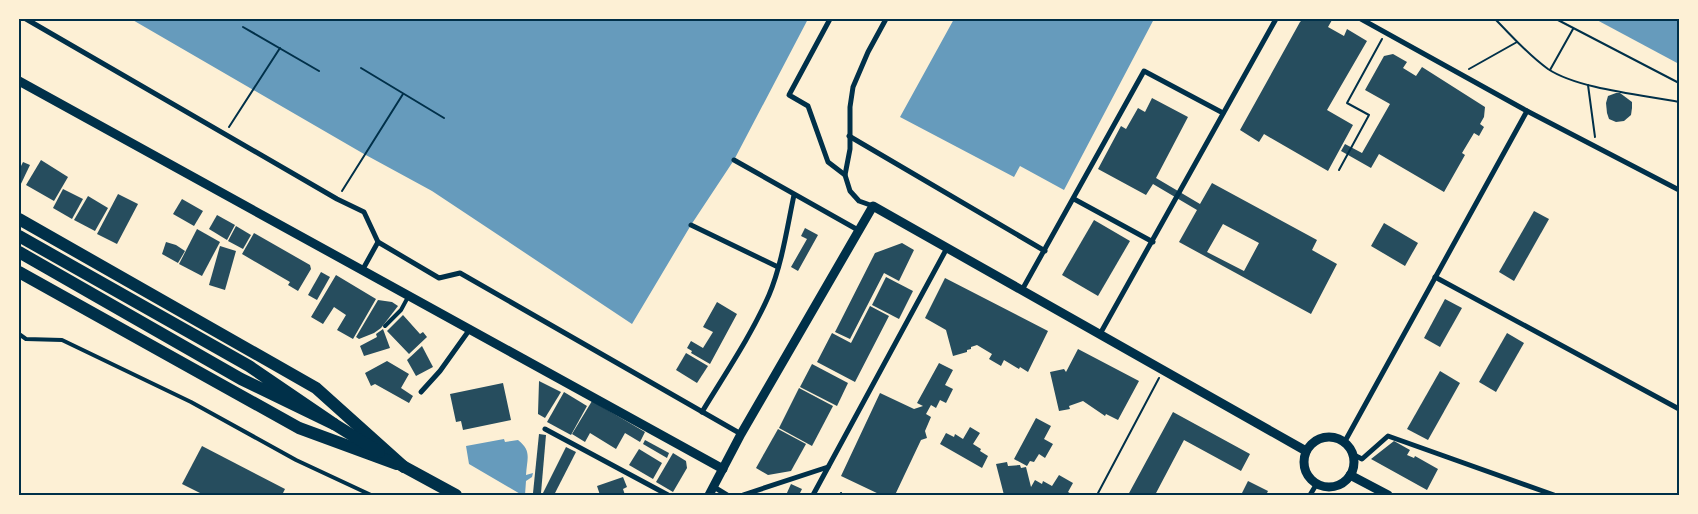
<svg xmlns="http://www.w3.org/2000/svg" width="1698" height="514" font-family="'DejaVu Sans',sans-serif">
<rect width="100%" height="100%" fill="#fdf0d5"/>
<g fill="#669bbc">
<path d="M131 19H808L734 160 691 225 632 324 432 191 364 154Z"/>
<path d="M954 19H1154L1064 190 1020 166 1014 177 900 117Z"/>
<path d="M1595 19H1679V64Z"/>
<path d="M504 439 505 442 518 440C532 451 527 458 526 475L533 473 532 477 526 481 525 495H522L469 464 466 446Z"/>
</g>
<g fill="#264d5e" fill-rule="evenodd">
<path d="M1303 19H1321L1322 21 1323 19H1329L1332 20 1328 27 1344 36 1347 29 1367 41 1327 110 1353 125 1328 171 1264 134 1259 142 1240 130 1300 22Z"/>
<path d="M1393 54 1407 62 1403 68 1416 76 1422 67 1485 107 1484 117 1480 124 1484 127 1479 136 1474 133 1462 153 1465 155 1444 192 1379 154 1371 168 1341 151 1345 144 1362 153 1390 104 1365 90 1384 56Z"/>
<path d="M1616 93H1620L1632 102V108L1631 115 1624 121 1616 122 1609 119 1607 113 1606 103 1608 96Z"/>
<path d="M1152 98 1188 117 1156 178 1200 204 1212 183 1317 240 1312 250 1337 264 1311 314 1179 242 1197 210 1153 184 1146 195 1098 169 1121 126 1126 129 1138 108 1145 112ZM1223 224 1259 243 1244 271 1207 252Z"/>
<path d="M41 160 68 177 54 201 26 185Z"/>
<path d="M23 162 30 165 19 188V170Z"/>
<path d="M63 189 83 199 72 219 53 208Z"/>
<path d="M118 194 138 204 117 244 97 234Z"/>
<path d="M88 196 108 208 95 231 74 220Z"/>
<path d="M182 199 203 211 194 226 173 214Z"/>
<path d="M1534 211 1549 219 1514 281 1499 272Z"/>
<path d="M217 215 235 225 227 240 209 229Z"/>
<path d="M1094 220 1130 241 1098 296 1062 275Z"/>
<path d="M1384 223 1418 243 1405 266 1371 246Z"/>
<path d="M236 226 251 235 243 249 228 241Z"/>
<path d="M805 228 818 235 798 271 791 267 807 239 801 236Z"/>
<path d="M197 229 220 242 202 276 179 264Z"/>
<path d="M254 233 310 265 311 269 298 291 288 285 290 282 242 254Z"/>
<path d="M166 242 176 245 185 251 178 263 162 254Z"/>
<path d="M902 243 914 250 899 281 884 273 850 339 835 332 875 253Z"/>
<path d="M220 246 236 251 225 290 209 285Z"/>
<path d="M321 272 330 277 317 300 308 295Z"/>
<path d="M336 275 376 299 353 339 337 330 346 315 334 307 323 324 311 317Z"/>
<path d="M886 277 913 291 899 319 872 305Z"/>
<path d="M945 278 1048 331 1028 372 1020 367 1019 369 1004 360 1001 366 989 359 992 354 977 345 971 347V349L967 350V352L953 356 946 330 925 318Z"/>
<path d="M1445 299 1462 308 1440 347 1424 338Z"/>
<path d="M378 300 392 302 398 306 381 328 374 333 359 339 356 337Z"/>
<path d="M717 302 737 314 710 364 691 353 692 351 687 348 691 341 703 348 713 332 703 327Z"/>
<path d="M870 306 889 316 855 382 817 362 832 333 851 343Z"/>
<path d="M403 315 420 334 423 332 427 337 409 354 387 331Z"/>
<path d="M383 329 390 348 364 356 360 346 377 337 376 334Z"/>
<path d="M1507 333 1524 343 1496 392 1479 382Z"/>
<path d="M422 346 433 367 416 376 407 360Z"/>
<path d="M1078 349 1139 381 1118 420 1106 414 1105 416 1083 401 1069 406 1070 409 1059 411 1050 372 1064 369 1066 372Z"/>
<path d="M686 353 708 366 697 383 676 370Z"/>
<path d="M387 361 409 374 401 388 413 396 409 403 375 384 371 386 365 373Z"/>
<path d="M939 363 953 370 945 385 953 389 946 403 940 400 936 408 931 405 926 414 931 417 925 431 927 438 921 440 895 495H881L841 476 880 393 914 409 923 406 917 403Z"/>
<path d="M812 364 848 383 837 406 800 387Z"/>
<path d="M1440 371 1460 383 1428 440 1407 429Z"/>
<path d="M539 381 561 392 545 418 538 414Z"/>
<path d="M503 383 511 420 463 430 461 421 456 422 450 394Z"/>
<path d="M799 388 833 406 812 446 779 428Z"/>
<path d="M564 392 587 406 571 435 547 422Z"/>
<path d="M592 401 645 432 640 442 625 433 616 449 590 433 585 442 572 434Z"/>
<path d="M1173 412 1250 454 1241 471 1184 440 1155 495H1128Z"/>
<path d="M1036 418 1051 426 1044 439 1053 444 1045 458 1039 454 1034 462 1030 461 1027 466 1014 459Z"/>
<path d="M970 427 980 433 973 444 981 449 980 451 988 456 982 468 940 444 946 433 954 437 955 434 963 439Z"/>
<path d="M778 429 806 444 791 471 768 475 756 468Z"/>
<path d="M539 434 546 435 541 493H533Z"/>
<path d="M645 440 669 453 667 458 643 444Z"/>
<path d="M1394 441 1410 450 1407 455 1414 458 1415 456 1438 469 1427 490 1371 459Z"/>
<path d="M202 446 285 489 282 495H204L182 484Z"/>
<path d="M566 447 576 452 554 495H542Z"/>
<path d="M639 449 662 463 653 479 629 465Z"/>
<path d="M673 453 686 461 687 468 673 492 656 482Z"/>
<path d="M1007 462 1008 466 1020 465 1021 468 1026 467 1031 487 1035 480 1042 484 1043 481 1052 486 1059 475 1073 483 1068 492 1073 495H1030L1027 493 1004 495 996 464Z"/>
<path d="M623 477 627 487 623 489 625 495H600L597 486Z"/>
<path d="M1248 481 1268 491 1266 495H1241Z"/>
<path d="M791 484 802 489 799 495H786Z"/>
</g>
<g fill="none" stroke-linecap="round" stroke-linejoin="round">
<g stroke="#003049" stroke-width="2">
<path d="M1495 19C1512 36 1528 55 1548 69 1578 89 1643 95 1679 102"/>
<path d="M1556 19 1679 83"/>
<path d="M243 27 319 71"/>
<path d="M361 68 444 118"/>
<path d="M1469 69 1517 42"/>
<path d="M1550 70 1573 29"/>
<path d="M1588 85 1595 137"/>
<path d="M229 127 280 48"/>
<path d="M1339 170 1369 115 1347 103 1382 39"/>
<path d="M342 191 403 94"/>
<path d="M840 495 841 493"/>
<path d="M1097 495 1159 378"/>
</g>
<g stroke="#003049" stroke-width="4">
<path d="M385 326 401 310 408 297"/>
<path d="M19 334 26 339 62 340 191 402 296 460 371 495"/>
</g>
<g stroke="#003049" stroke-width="5">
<path d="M26 19 337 199 364 212 378 242"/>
<path d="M830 19 789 95 808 106 828 162 845 175"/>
<path d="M1361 19 1527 111 1679 190"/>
<path d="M849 136 1045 251"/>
<path d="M734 160 858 230"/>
<path d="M1074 199 1153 242"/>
<path d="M873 206 859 201 850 191 845 175 850 149V107L853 87 868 52 886 19"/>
<path d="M691 225 778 267"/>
<path d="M363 269 378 242 439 278 460 273 741 434"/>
<path d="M1435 277 1679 409"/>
<path d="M1022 290 1144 71 1223 113"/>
<path d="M1100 334 1276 19"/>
<path d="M421 392 440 371 470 329"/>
<path d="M702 412C725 374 751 336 769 295 782 264 787 228 794 195"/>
<path d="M545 429 668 495"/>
<path d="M1344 443 1527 111"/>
<path d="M1352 454 1362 459 1388 436 1554 495"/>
<path d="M714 487 727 495"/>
<path d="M743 495 828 467"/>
<path d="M813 495 947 248"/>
<path d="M1310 495 1316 485"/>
</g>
<g stroke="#003049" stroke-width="9">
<path d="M19 81 723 469"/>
<circle cx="1329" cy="462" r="25"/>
<path d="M1350 475 1388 495"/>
<path d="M709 495 741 434 873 206 1306 451"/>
</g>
<g stroke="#003049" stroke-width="12">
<path d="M19 219 316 388 404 467"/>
<path d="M19 236 249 366 334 424 241 379 19 252"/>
<path d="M19 272 299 428 397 464"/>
<path d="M334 424 379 452"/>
<path d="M399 464 456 495"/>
</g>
</g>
<rect width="1698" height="514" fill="none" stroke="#fdf0d5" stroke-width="40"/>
<rect x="20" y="20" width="1658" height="474" fill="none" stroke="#003049" stroke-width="2"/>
</svg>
